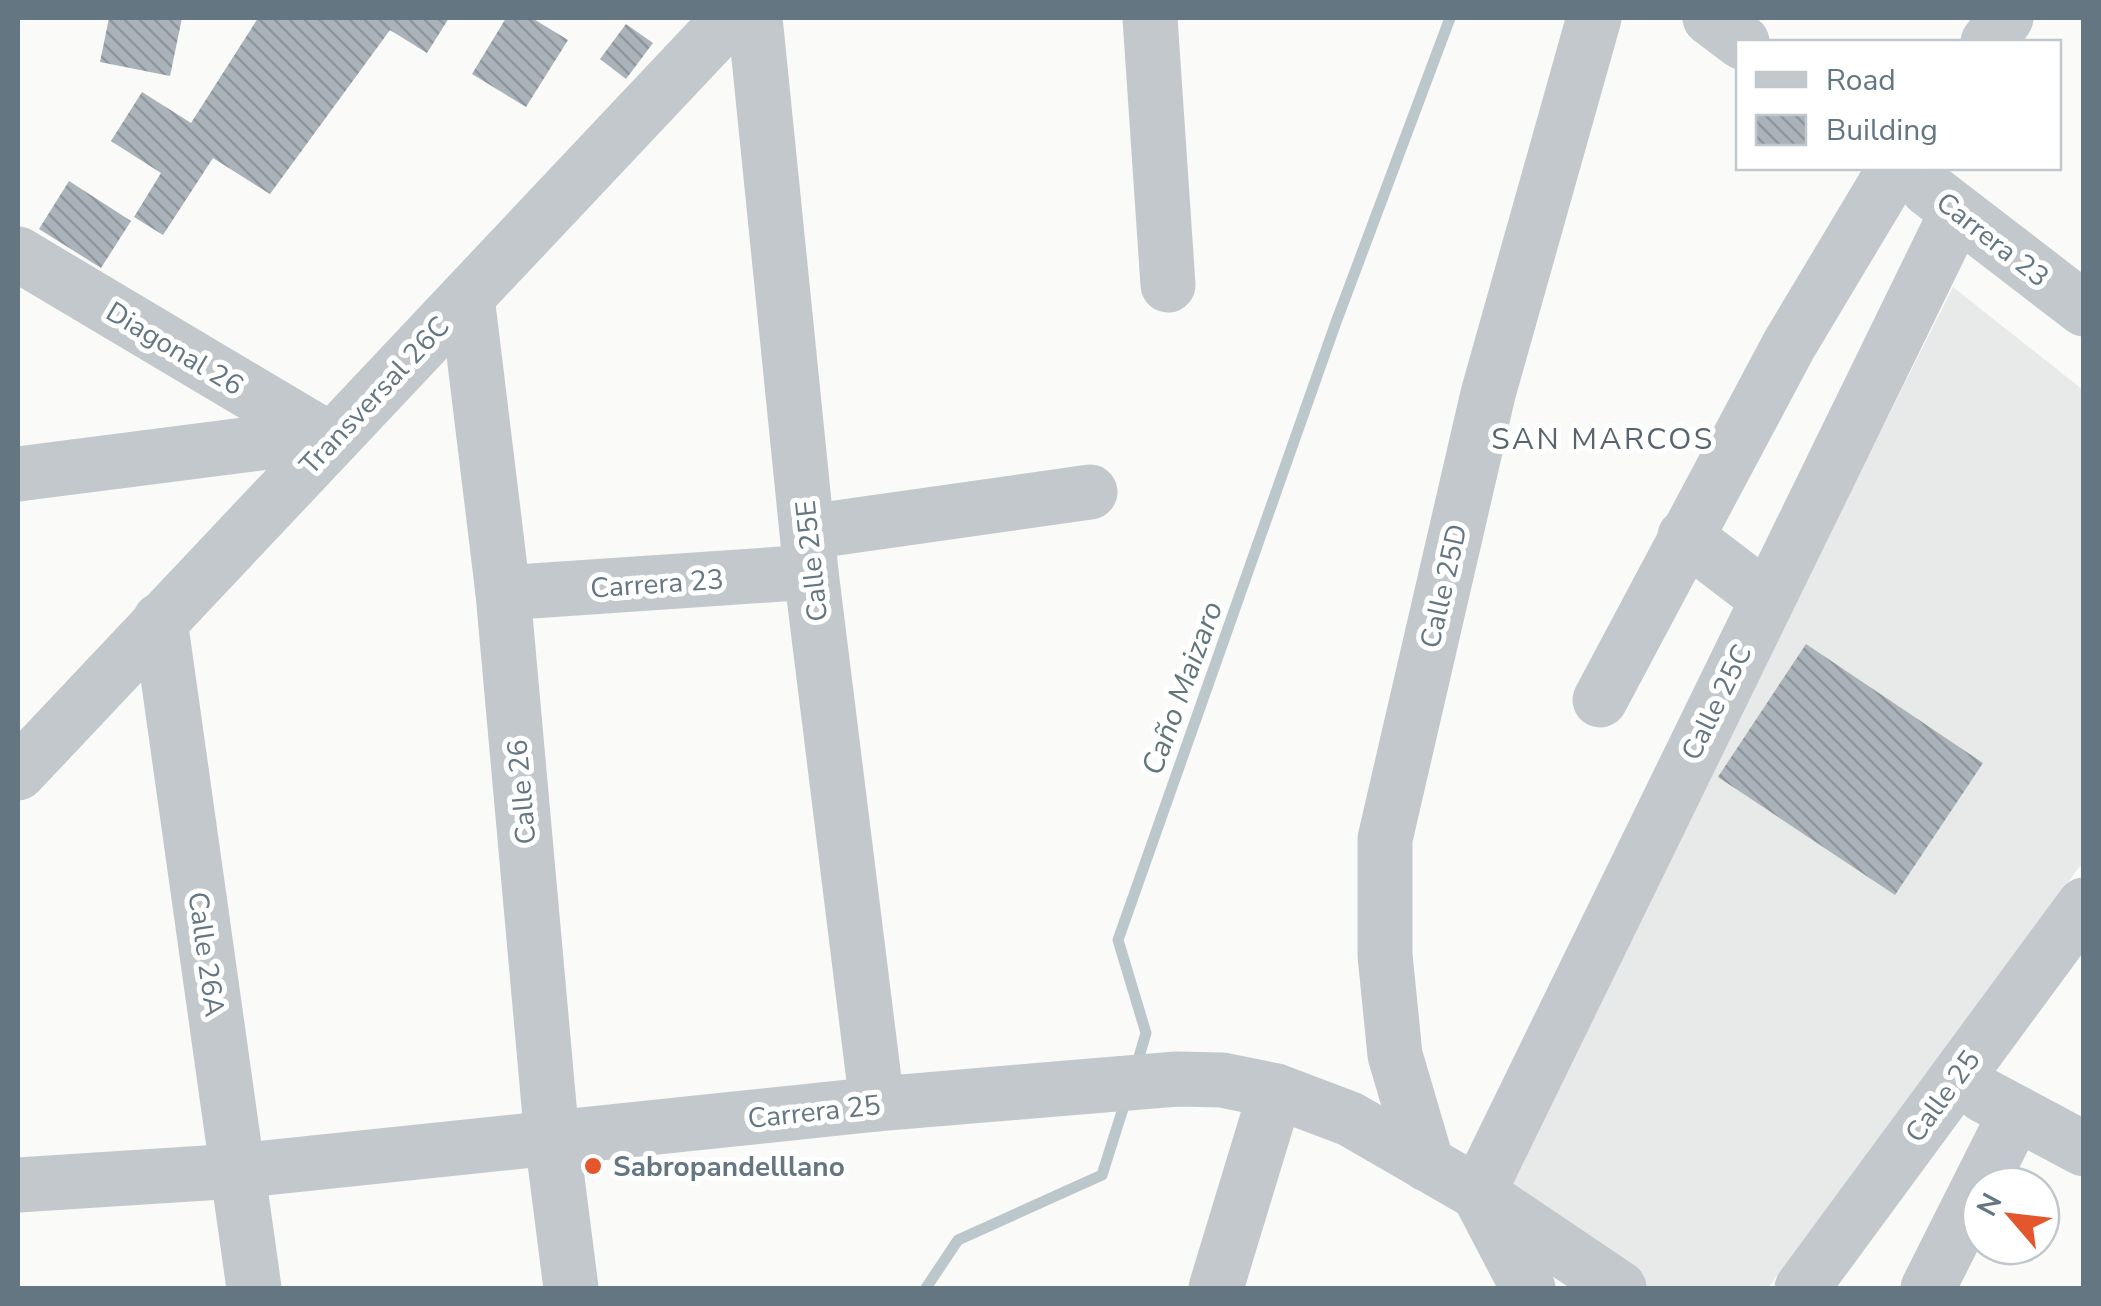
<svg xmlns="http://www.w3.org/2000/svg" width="2101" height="1306" font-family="'Nunito Sans',sans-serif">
<defs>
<pattern id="building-back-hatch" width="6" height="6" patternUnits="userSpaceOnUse" patternTransform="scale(2.5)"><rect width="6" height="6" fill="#aab3b9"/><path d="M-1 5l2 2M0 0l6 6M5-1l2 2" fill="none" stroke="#8e969c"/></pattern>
</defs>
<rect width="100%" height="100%" fill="#fafaf8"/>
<path fill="#e8e9e9" d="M1953 287 2083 390V862L1768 1288H1641L1500 1190Z"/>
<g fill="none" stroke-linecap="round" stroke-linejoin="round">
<g stroke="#bbc7cb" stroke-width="11">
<path d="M1136 1067 1146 1033 1118 940 1335 325 1450 18"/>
<path d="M926 1288 958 1240 1102 1175 1126 1099"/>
</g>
</g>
<g fill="url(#building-back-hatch)">
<path d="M109 18H182L170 76 100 62Z"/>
<path d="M258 18H449L427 53 390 30 270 194 213 158 163 235 134 217 161 173 111 141 142 92 191 123Z"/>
<path d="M506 18H532L568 40 526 107 472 74Z"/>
<path d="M626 24 653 43 626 79 600 59Z"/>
<path d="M69 181 131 221 101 268 39 229Z"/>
<path d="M1806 644 1983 763 1895 895 1718 777Z"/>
</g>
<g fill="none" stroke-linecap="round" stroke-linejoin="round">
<g stroke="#c3c8cc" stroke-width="55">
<path d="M755 18 811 572 877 1104"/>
<path d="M1150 18 1168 285"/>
<path d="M1710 18 1742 42"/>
<path d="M1988 42 2006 18"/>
<path d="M1928 189 2084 309"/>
<path d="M18 254 322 435 334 438"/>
<path d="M467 297 503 593 552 1139 571 1288"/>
<path d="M18 474 322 435"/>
<path d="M808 532 1090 492"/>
<path d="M1685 536 1766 598"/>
<path d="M503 593 811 572"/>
<path d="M160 620 254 1288"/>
<path d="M1600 700 1789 345 1895 168"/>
<path d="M18 773 730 18"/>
<path d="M1983 1095 2084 1149"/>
<path d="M1427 1164 1395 1055 1385 955V839L1488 394 1594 18"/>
<path d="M18 1185 237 1171 877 1104 1067 1088 1177 1079 1222 1080 1276 1091 1350 1119 1478 1193 1619 1288"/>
<path d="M1478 1193 1957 212"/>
<path d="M1482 1200 1528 1288"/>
<path d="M1216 1288 1276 1091"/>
<path d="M1802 1288 2084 905"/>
<path d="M1928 1288 2016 1113"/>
</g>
</g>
<circle fill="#e4572e" stroke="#fff" stroke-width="4" cx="593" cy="1166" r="10"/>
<g text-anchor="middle" stroke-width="10" stroke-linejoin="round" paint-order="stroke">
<g font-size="28" fill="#657683" stroke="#fff">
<text transform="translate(1993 239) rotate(38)" y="10">Carrera 23</text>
<text transform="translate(175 348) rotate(31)" y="10">Diagonal 26</text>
<text transform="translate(374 395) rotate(-47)" y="10">Transversal 26C</text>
<text transform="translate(811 561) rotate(-96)" y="10">Calle 25E</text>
<text transform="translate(657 583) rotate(-4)" y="10">Carrera 23</text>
<text transform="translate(1443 586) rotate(-77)" y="10">Calle 25D</text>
<text transform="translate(1716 702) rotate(-64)" y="10">Calle 25C</text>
<text transform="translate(521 792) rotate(-95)" y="10">Calle 26</text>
<text transform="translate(207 954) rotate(82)" y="10">Calle 26A</text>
<text transform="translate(1942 1096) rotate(-54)" y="10">Calle 25</text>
<text transform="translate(814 1111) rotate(-6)" y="10">Carrera 25</text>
</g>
<g font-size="28" font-weight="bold" fill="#657683" stroke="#fff" text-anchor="start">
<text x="613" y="1176">Sabropandelllano</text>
</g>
<g font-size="30" letter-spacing="2.5" fill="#57646e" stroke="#fff">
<text x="1603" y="449">SAN MARCOS</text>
</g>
<g font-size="30" font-style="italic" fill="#60757c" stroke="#fff">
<text transform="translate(1182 688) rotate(-70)" y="10">Caño Maizaro</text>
</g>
</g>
<rect width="2101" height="1306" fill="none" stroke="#657683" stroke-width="40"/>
<rect x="1736" y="40" width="325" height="130" fill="#ffffff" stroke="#c1c8cd" stroke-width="2.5"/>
<rect x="1756" y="72" width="50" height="15" fill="#c3c8cc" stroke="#c1c8cd" stroke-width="2.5"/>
<text x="1826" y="90" font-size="30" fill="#657683">Road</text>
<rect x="1756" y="115" width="50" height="30" fill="url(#building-back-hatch)" stroke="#c1c8cd" stroke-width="2.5"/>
<text x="1826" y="140" font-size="30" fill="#657683">Building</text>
<g transform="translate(2011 1216) rotate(298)"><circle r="48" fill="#ffffff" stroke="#c1c8cd" stroke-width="2.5"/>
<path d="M0-8L18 38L0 25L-18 38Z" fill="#e4572e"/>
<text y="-15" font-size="28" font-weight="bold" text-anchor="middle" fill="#657683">N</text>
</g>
</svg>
